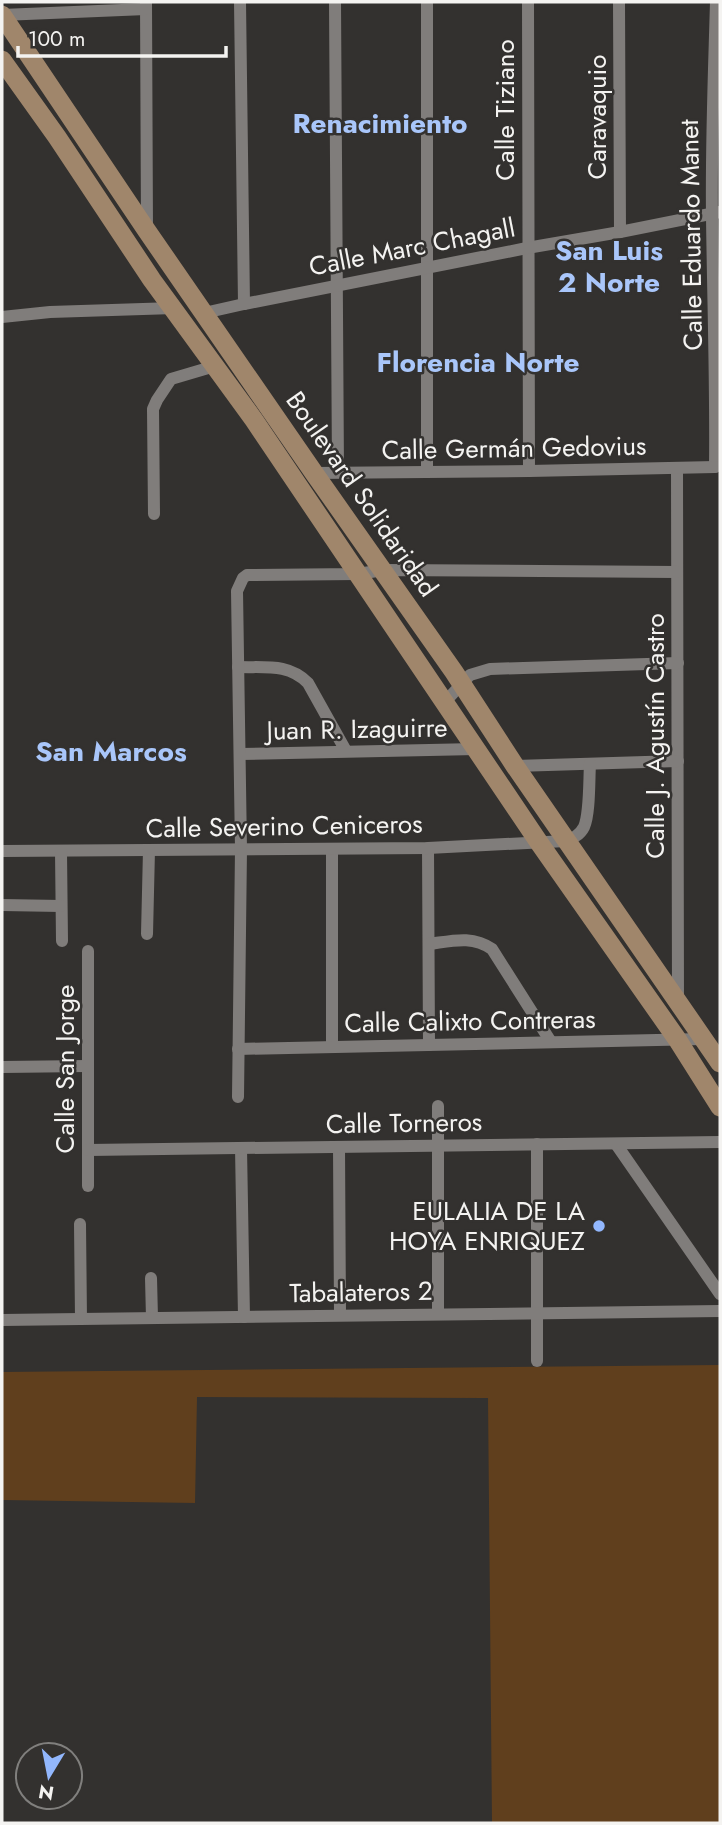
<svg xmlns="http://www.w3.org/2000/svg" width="722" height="1825" font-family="Jost,sans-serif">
<rect width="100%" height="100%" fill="#33312f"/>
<path fill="#603f1d" d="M720 1365V1823H492L488 1398 197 1397 195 1503 2 1500V1372Z"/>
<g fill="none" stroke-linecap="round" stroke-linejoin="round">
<g stroke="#807d7b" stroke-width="12">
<path d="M146 2 147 231"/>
<path d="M240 2 244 304"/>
<path d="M335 2 338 472"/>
<path d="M427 2V472"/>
<path d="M528 2 529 471"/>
<path d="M619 2 620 232"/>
<path d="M2 15 146 9"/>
<path d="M204 313 244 304 527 248 620 232 720 212"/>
<path d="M2 317 50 312 174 308"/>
<path d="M715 467C716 383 713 300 712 216 711 144 714 73 716 2"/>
<path d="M677 469 678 1000"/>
<path d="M314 473 529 471 715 467"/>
<path d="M154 514 153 409 157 400 171 379 215 366"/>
<path d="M238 667C265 668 288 663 308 683L346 751"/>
<path d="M444 703 470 675 490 669 678 663"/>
<path d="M240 754 476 749"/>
<path d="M515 766 678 761"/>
<path d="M428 848 429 1045"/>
<path d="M332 849V1047"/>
<path d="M2 851 428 848 566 841C573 838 580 835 584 827 590 814 589 779 590 764"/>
<path d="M61 852 62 941"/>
<path d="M2 905 61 906"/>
<path d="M147 934 149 850"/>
<path d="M429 944C452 941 472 935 492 949L551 1042"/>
<path d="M88 951V1186"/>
<path d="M238 1049 703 1039"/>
<path d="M2 1067 87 1066"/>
<path d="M238 1097 241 849 237 591 243 578 247 575 357 574 384 570 677 572"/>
<path d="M438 1106V1314"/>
<path d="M537 1144V1361"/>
<path d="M616 1144 720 1294"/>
<path d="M339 1147 340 1315"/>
<path d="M241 1148 244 1317"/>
<path d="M88 1150 720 1142"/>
<path d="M80 1224 81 1319"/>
<path d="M151 1278 152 1318"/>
<path d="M2 1320 720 1311"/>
</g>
<g stroke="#a0866b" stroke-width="19">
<path d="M2 15 147 231 314 473 454 672 515 766 720 1063"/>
<path d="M2 60 57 137 152 280 254 420 540 844 677 1039 720 1107"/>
</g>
</g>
<circle fill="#92b7fd" stroke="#33312f" stroke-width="2.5" cx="599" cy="1226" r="7"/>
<g text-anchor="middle" stroke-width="5" stroke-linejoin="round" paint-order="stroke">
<g font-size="26" fill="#f4f3f1" stroke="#33312f">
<text transform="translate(505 110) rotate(-90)" y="9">Calle Tiziano</text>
<text transform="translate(597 117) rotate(-90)" y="9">Caravaquio</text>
<text transform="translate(691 235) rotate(-91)" y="9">Calle Eduardo Manet</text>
<text transform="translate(412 247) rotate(-11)" y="9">Calle Marc Chagall</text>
<text transform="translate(514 448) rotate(-1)" y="9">Calle Germán Gedovius</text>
<text transform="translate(362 494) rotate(55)" y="9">Boulevard Solidaridad</text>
<text transform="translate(357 729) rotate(-1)" y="9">Juan R. Izaguirre</text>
<text transform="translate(655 736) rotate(-90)" y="9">Calle J. Agustín Castro</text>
<text transform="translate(284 826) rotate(-1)" y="9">Calle Severino Ceniceros</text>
<text transform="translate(470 1021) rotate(-1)" y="9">Calle Calixto Contreras</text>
<text transform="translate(65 1069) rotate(-90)" y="9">Calle San Jorge</text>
<text transform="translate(404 1123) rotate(-1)" y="9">Calle Torneros</text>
<text transform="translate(361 1292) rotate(-1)" y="9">Tabalateros 2</text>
</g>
<g font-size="26" fill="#f4f3f1" stroke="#33312f" text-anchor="end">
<text x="585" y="1220">EULALIA DE LA<tspan x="585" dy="30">HOYA ENRIQUEZ</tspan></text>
</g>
<g font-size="28" font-weight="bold" fill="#a9c6fa" stroke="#33312f">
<text x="380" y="133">Renacimiento</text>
<text x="609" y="260">San Luis<tspan x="609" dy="32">2 Norte</tspan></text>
<text x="478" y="372">Florencia Norte</text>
<text x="111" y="761">San Marcos</text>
</g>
</g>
<rect width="722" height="1825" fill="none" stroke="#f4f3f1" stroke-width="7"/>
<g transform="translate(49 1776) rotate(190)"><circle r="33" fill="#33312f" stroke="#807f7d" stroke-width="2"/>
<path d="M0-5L12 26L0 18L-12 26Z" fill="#92b7fd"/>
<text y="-10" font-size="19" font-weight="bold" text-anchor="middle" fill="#f4f3f1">N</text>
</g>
<path d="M18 46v10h208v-10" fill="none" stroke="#f4f3f1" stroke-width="3.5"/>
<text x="28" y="46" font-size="21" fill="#f4f3f1" stroke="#33312f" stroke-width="5" paint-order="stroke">100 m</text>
</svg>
